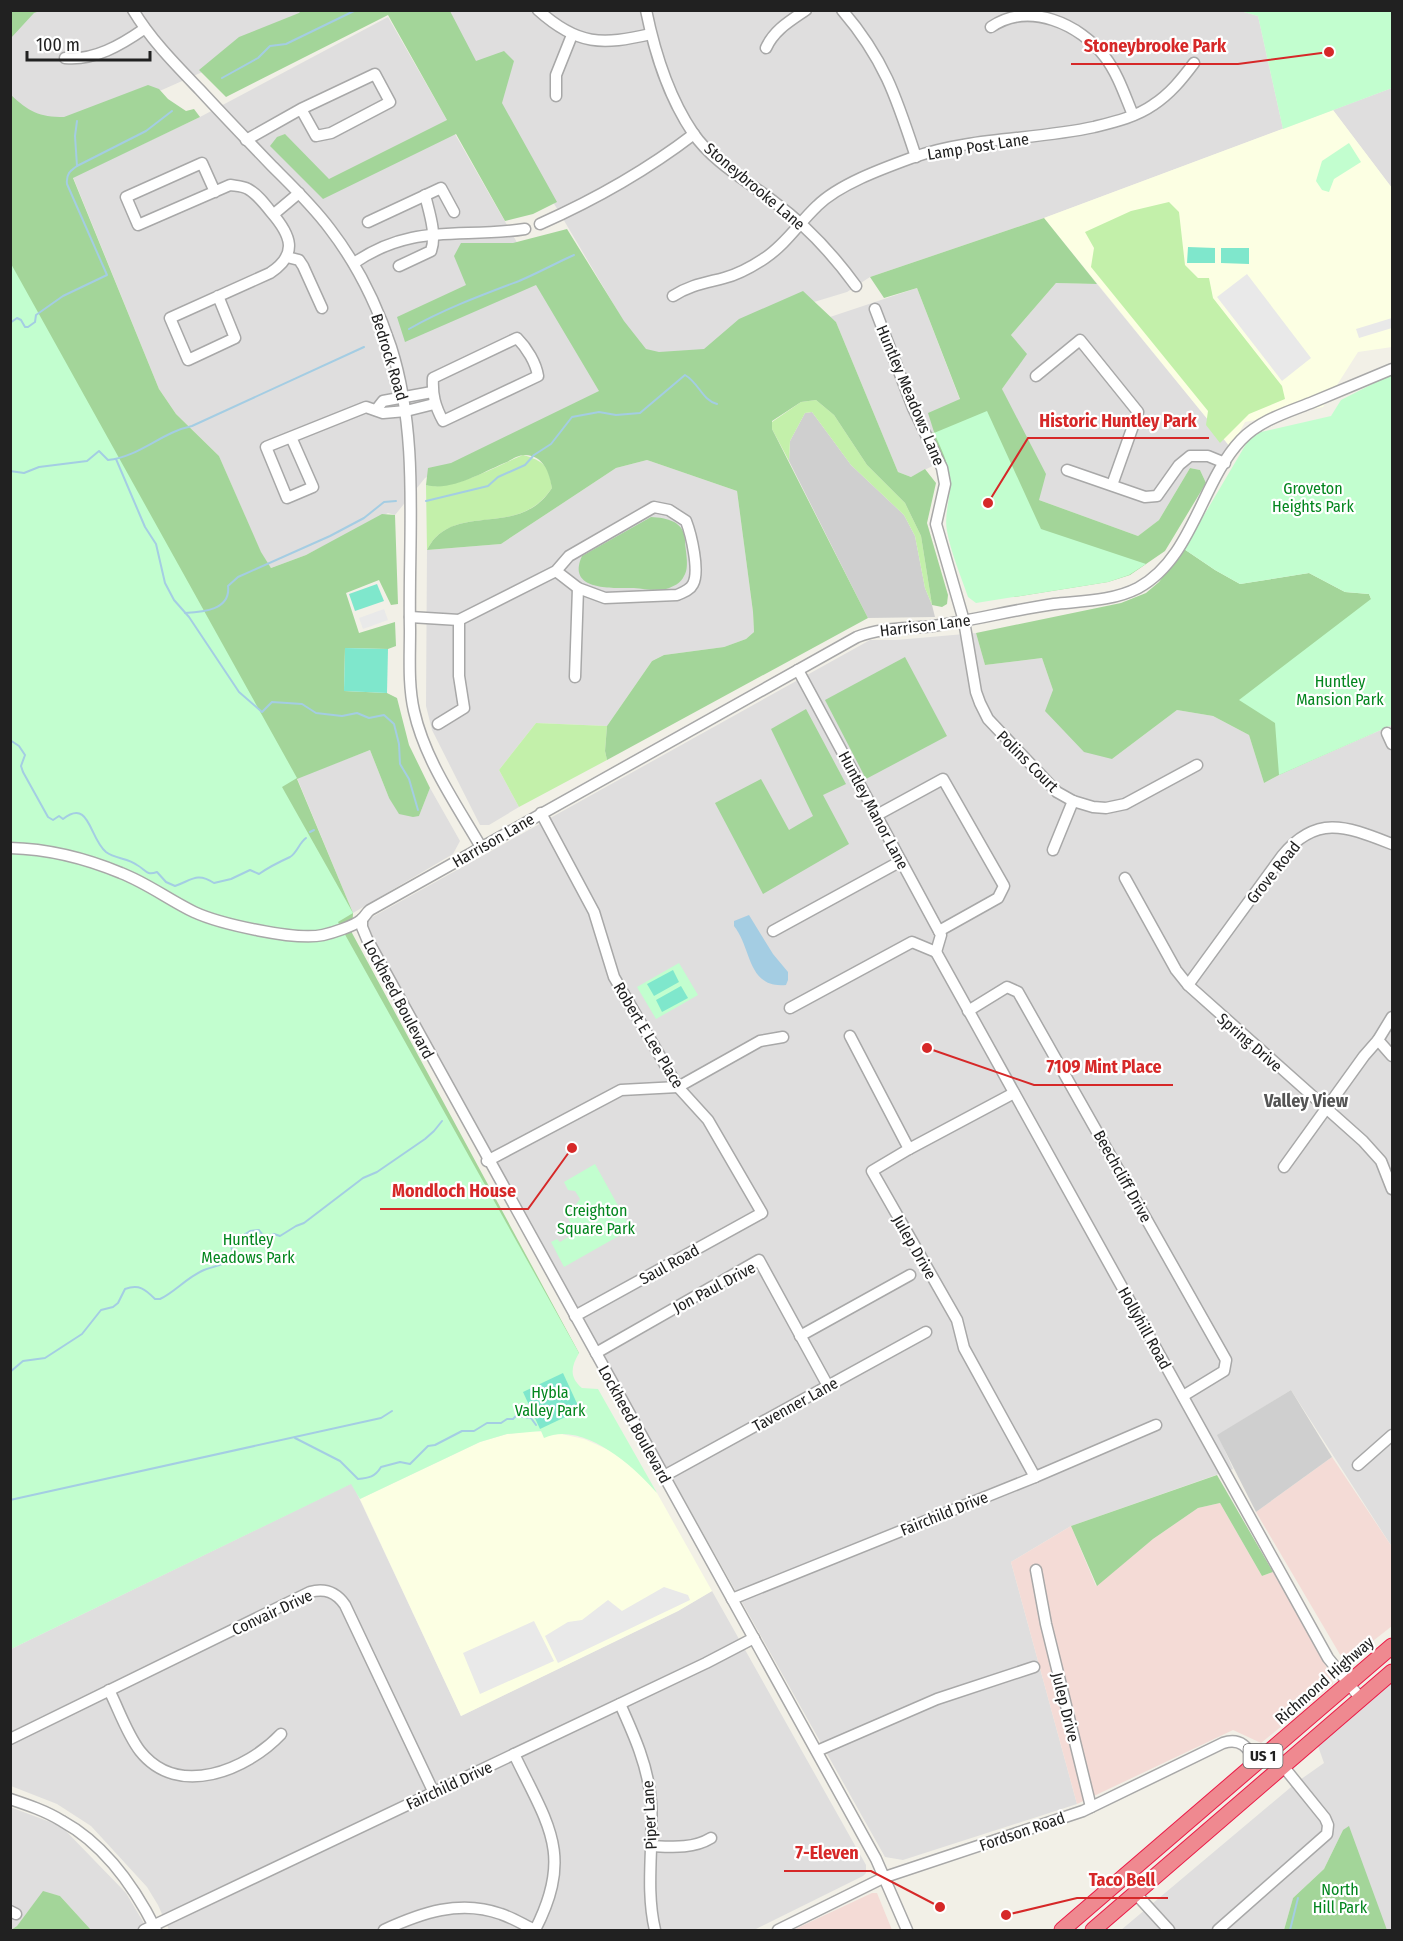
<svg xmlns="http://www.w3.org/2000/svg" width="1403" height="1941" font-family="'Fira Sans Condensed',sans-serif">
<rect width="100%" height="100%" fill="#f2f0e7"/>
<g fill="#dfdede">
<path d="M11 11H340L13 156 11 148Z"/>
<path d="M440 11H1240L1258 16 1283 129 1044 218 870 277 847 292 741 324 703 354H643Z"/>
<path d="M388 17 602 391 425 478 395 515 388 513 306 555 271 568 261 553 219 456 176 414 159 389 73 177 200 117Z"/>
<path d="M1392 88V188L1333 110Z"/>
<path d="M1056 283 1097 284 1231 448 1206 483 1200 470 1190 468 1159 520 1138 536 1039 500 1002 389 1026 354 1011 335Z"/>
<path d="M917 288 960 400 946 459 911 477 898 472 836 322 830 317Z"/>
<path d="M647 460 737 491 753 612 754 632 746 639 724 647 664 655 652 661 607 726 536 723 499 770 519 807 489 825H480L432 730 426 706 427 550 501 544 616 468Z"/>
<path d="M976 633 985 665 1042 658 1053 690 1112 759 1177 710 1213 716 1249 735 1264 783 1279 775 1392 725V1547L1291 1390 1218 1435 1233 1469 1071 1526 1011 1562 1077 1804 903 1860 885 1857 401 995 367 924V920L870 640H896Z"/>
<path d="M370 750 389 798 419 816 430 788 460 841 453 854 353 913 297 778Z"/>
<path d="M352 1483 461 1716 678 1611 712 1591 866 1865V1873L863 1876 754 1930H169L158 1905 147 1887 91 1826 57 1804 11 1786V1649Z"/>
<path d="M1392 1679V1930H1387L1343 1830 1324 1869 1293 1898 1284 1930H1121L1297 1782 1324 1763 1318 1746Z"/>
<path d="M10 1807 61 1826 126 1893 148 1930H91L60 1896 43 1892 17 1926 11 1930Z"/>
</g>
<g fill="#f4dbd6">
<path d="M1332 1457 1392 1547V1626L1345 1663 1256 1512Z"/>
<path d="M1220 1503 1262 1576 1273 1572 1328 1670 1333 1684 1261 1743 1233 1730 1077 1804 1011 1562 1071 1526 1096 1586 1153 1539 1198 1508Z"/>
<path d="M872 1893H877L892 1930H793Z"/>
</g>
<g fill="#fcffe3">
<path d="M1333 110 1392 188V347L1358 352 1323 407 1245 422 1231 448 1044 218Z"/>
<path d="M533 1431 557 1433 584 1439 611 1451 638 1472 657 1493 712 1591 678 1611 461 1716 360 1499 480 1442 507 1434Z"/>
</g>
<g fill="#cfcfcf">
<path d="M812 412 851 465 904 515 915 536 925 588 932 605 935 617 868 618 789 461 790 441 805 413Z"/>
<path d="M1291 1390 1332 1457 1256 1512 1217 1435Z"/>
</g>
<g fill="#c3f0aa">
<path d="M1169 202 1179 212 1185 265 1198 278H1209L1213 298 1282 386 1285 399 1249 414 1220 443 1206 425 1208 411 1091 267 1094 248 1085 232 1131 211Z"/>
<path d="M816 400 834 415 867 465 905 503 921 536 932 605 925 588 915 536 904 515 851 465 812 412 805 413 790 441 789 461 772 429V422L801 402Z"/>
<path d="M523 455C544 461 549 466 552 488 520 536 466 506 435 538 432 541 429 546 427 550L426 485C452 492 499 465 523 455Z"/>
<path d="M536 723 607 726 605 751 607 760 519 807 499 770Z"/>
</g>
<g fill="#a3d599">
<path d="M11 10H40V11L34 13 11 38Z"/>
<path d="M301 11H450L476 61 504 51 514 61 502 103 557 202 533 214 505 221 456 134 323 199 270 146 277 137 285 134 329 179 447 120 388 15 226 97 199 70 239 37 299 13Z"/>
<path d="M148 85 159 89 168 99 186 111 194 109 200 117 73 178 159 389 176 414 219 456 261 552 271 568 306 555 382 514 395 515 398 604 391 605 379 580 346 593 359 633 395 622 396 646 388 649 345 648 344 691 387 693 397 698 409 745 430 788 419 816 413 817 399 814 389 798 370 750 297 779 353 913 352 933 579 1353 10 1649V94C29 112 39 117 64 117Z"/>
<path d="M1044 218 1097 284 1056 283 1011 335 1027 354 1002 389 1046 474 1039 500 1138 536 1159 520 1190 468 1200 470 1206 483 1165 551 1130 575 1108 582 1014 597 951 464 946 468 931 433 934 432 928 413 960 399 917 288 884 298 870 277Z"/>
<path d="M567 229 624 321 646 349 659 352 704 349 739 319 803 291 836 322 898 472 911 477 925 469 936 483 927 523 948 595 947 604 942 607 932 605 921 536 905 503 867 465 834 415 816 400 801 402 772 421V429L868 618 607 760 605 751 607 726 652 661 664 655 724 647 746 639 754 632 753 612 737 491 647 460 616 468 501 544 427 550C429 546 432 541 435 538 466 506 521 536 552 488 549 472 544 456 525 455 519 455 512 459 507 462 484 471 452 492 426 485L428 468 451 463 599 391 536 285 405 342 397 317 466 285 454 256 461 243H513Z"/>
<path d="M651 517C667 518 684 521 685 540 685 550 690 567 684 576 681 583 673 587 666 589 656 591 644 589 634 588 612 588 566 591 582 556Z"/>
<path d="M1184 549 1215 570 1240 584 1309 573 1345 592 1369 594 1375 608 1373 733 1279 775 1264 783 1249 735 1213 716 1177 710 1112 759 1084 752 1045 711 1053 690 1042 658 985 665 976 633 1121 603 1146 593 1159 582Z"/>
<path d="M905 657 947 736 866 779 825 700Z"/>
<path d="M806 709 846 784 823 795 849 844 763 894 715 803 761 779 789 830 813 816 771 729Z"/>
<path d="M1217 1475 1273 1572 1262 1576 1220 1503 1198 1508 1153 1539 1097 1586 1071 1526Z"/>
<path d="M1349 1826 1387 1930H1284L1293 1898 1324 1869 1343 1830Z"/>
<path d="M43 1891 60 1896 91 1930H11L17 1926Z"/>
</g>
<g fill="#c2fecf">
<path d="M1240 11H1392V88L1283 129 1258 16Z"/>
<path d="M1349 143 1361 162 1334 179 1329 192 1322 190 1316 181 1322 161Z"/>
<path d="M10 262 297 778 282 787 353 913 338 922 579 1353C571 1367 569 1377 582 1388L598 1389 657 1493C634 1466 582 1420 544 1438L541 1431 507 1434 480 1442 360 1499 351 1484 11 1649Z"/>
<path d="M1392 374V725L1279 775 1275 723 1239 700 1371 599 1369 594 1345 592 1309 573 1240 584 1215 570 1184 549 1249 439 1261 432 1331 416 1341 400Z"/>
<path d="M987 411 1041 529 1146 564 1129 575 1108 582 976 603 968 597C961 576 951 553 947 531 944 515 950 500 950 485 950 466 942 450 934 433Z"/>
<path d="M679 963 698 995 656 1019 637 987Z"/>
<path d="M595 1164 631 1229 564 1267 551 1242 557 1239 560 1242 575 1233 567 1216 580 1199 575 1191 568 1190 564 1182Z"/>
</g>
<g fill="#7fe7cc">
<path d="M1188 247 1215 248V263H1187Z"/>
<path d="M1221 248H1249V264L1221 263Z"/>
<path d="M377 584 384 601 355 611 349 594Z"/>
<path d="M345 648 388 649 387 693 344 691Z"/>
<path d="M673 970 679 982 654 996 647 984Z"/>
<path d="M681 986 688 998 662 1012 656 1000Z"/>
<path d="M563 1373 580 1410 540 1429 523 1392Z"/>
</g>
<g fill="#e9e9e9">
<path d="M1247 274 1311 358 1282 381 1217 297Z"/>
<path d="M1392 318V328L1359 338 1356 329Z"/>
<path d="M384 609 388 620 363 629 359 618Z"/>
<path d="M664 1587 688 1595 690 1600 558 1663 545 1636 568 1622 582 1620 608 1600 622 1611Z"/>
<path d="M534 1621 554 1661 480 1694 463 1653Z"/>
</g>
<path fill="#a4cde3" d="M749 915 773 954 788 972V980L786 985C747 989 752 948 734 926V921Z"/>
<g fill="none" stroke-linecap="round" stroke-linejoin="round">
<g stroke="#a4cde3" stroke-width="2">
<path d="M222 78 258 58 270 46 286 44 356 10"/>
<path d="M77 121 75 136 77 166"/>
<path d="M10 323 17 318 21 320 25 327H28L35 322 36 315 63 296 107 275 67 184C66 174 70 171 77 166L146 131 172 111"/>
<path d="M409 329C444 309 482 295 519 281 538 273 556 263 574 255"/>
<path d="M116 459 145 527 156 544 165 583 174 600 189 617 239 692 262 712 272 702 302 704 316 713 342 716 357 713 369 718 384 715 394 724 399 744 400 764 409 779 418 810"/>
<path d="M10 471 24 473 39 467 87 461 99 451 108 460C139 457 162 432 192 426L364 347"/>
<path d="M426 501 488 486 498 477 525 465 534 455 551 444 572 417 599 412 616 415 640 413 685 375C699 383 702 400 717 404"/>
<path d="M185 613C203 612 231 610 228 586L238 577 330 536 364 518 384 502 396 501"/>
<path d="M10 740 19 746 25 755 21 766 23 772 48 817 53 820 59 816 63 819C90 798 89 838 106 852 115 859 128 858 137 865 146 870 146 876 157 872L166 882 175 886C192 880 197 872 214 883L231 879 250 870 259 874C269 867 279 862 290 857 297 853 299 843 306 838"/>
<path d="M310 832 314 830"/>
<path d="M10 1372 23 1361 45 1358 82 1334 101 1310 113 1307 118 1303 125 1289C139 1284 145 1289 155 1299H160C175 1292 187 1277 204 1270 215 1266 225 1265 235 1257L230 1244 250 1231 259 1230 265 1238 274 1234 280 1236 296 1226 304 1223 363 1178 377 1172 425 1139 434 1131 442 1121"/>
<path d="M295 1438 340 1461 358 1479C369 1478 375 1477 381 1467L400 1462 410 1464 428 1446 435 1445 462 1431H474L487 1423H501L507 1419H513L516 1416 531 1418 536 1425"/>
<path d="M10 1500 381 1418 392 1411"/>
<path d="M1290 1930 1298 1898"/>
</g>
<g stroke="#a8a8a8" stroke-width="13">
<g id="minor">
<path d="M133 10C151 40 176 65 200 90 224 116 248 141 272 166 292 186 313 206 330 229 357 264 377 305 391 347 420 438 408 536 410 630 410 657 408 685 414 711 425 760 456 804 481 847"/>
<path d="M538 10C578 46 602 45 651 34"/>
<path d="M646 10C655 54 668 96 693 133 713 162 746 180 773 201 806 225 832 253 856 286"/>
<path d="M842 10C884 59 896 96 916 157"/>
<path d="M991 27C1029 1 1080 24 1105 57 1118 74 1125 96 1133 115"/>
<path d="M766 48C774 30 790 21 806 10"/>
<path d="M65 58C94 61 121 45 144 29"/>
<path d="M556 96V75L572 35"/>
<path d="M246 140 301 109 316 136 331 133 390 102 375 74 301 109"/>
<path d="M215 192 202 163 126 197 138 225 230 185C236 186 243 186 248 189 257 194 264 203 271 212 291 235 299 254 270 273L170 318 188 360 235 338 218 296"/>
<path d="M274 214 299 193"/>
<path d="M368 222 441 188 454 212"/>
<path d="M540 224C594 200 647 170 694 134"/>
<path d="M287 257 299 260 303 266 322 308"/>
<path d="M354 263C414 222 460 239 525 229"/>
<path d="M399 266 431 251C437 234 429 212 425 195"/>
<path d="M673 296C690 285 705 283 724 278 739 274 753 266 765 258 786 244 799 223 817 206 839 184 884 168 914 157 971 137 1035 140 1094 127 1114 122 1136 117 1153 105 1170 94 1182 79 1194 63"/>
<path d="M875 309 913 408 942 468 945 484 936 524 964 621 976 692 980 703 988 719 1057 792 1073 801 1093 807 1106 808 1125 804 1197 765"/>
<path d="M517 338C527 348 536 363 538 376L443 421C435 406 432 395 433 378Z"/>
<path d="M1036 376 1080 340 1138 412 1112 485"/>
<path d="M376 410 383 401 432 392"/>
<path d="M291 437 313 487 287 498 266 447 366 407 383 413 406 411 434 404"/>
<path d="M1067 470 1145 497 1157 496 1179 465 1190 456H1208L1225 463"/>
<path d="M410 617 459 620 556 571 569 556 654 507 669 510 686 521C691 534 700 571 693 584 690 590 684 592 677 595L605 598 578 588 556 571"/>
<path d="M798 670 941 935 936 952"/>
<path d="M575 677 578 588"/>
<path d="M438 724 464 708 459 676V620"/>
<path d="M1387 733 1392 744"/>
<path d="M541 813 594 912 614 977 678 1087 708 1120 762 1213 575 1316"/>
<path d="M877 815 943 779 1004 886 998 898 939 931"/>
<path d="M10 848C50 849 85 858 121 873 147 883 169 900 194 912 220 924 296 941 323 935 332 933 354 926 361 920 365 917 366 913 370 910L857 637C882 627 907 629 933 626 974 620 1013 610 1054 604 1082 601 1113 601 1138 588 1193 558 1201 482 1241 440 1260 420 1288 412 1313 402 1339 391 1366 380 1392 369"/>
<path d="M1053 850 1073 801"/>
<path d="M1125 878 1176 970 1188 985 1363 1141 1381 1161 1392 1189"/>
<path d="M362 919V927L367 939C535 1247 708 1552 876 1859L907 1930"/>
<path d="M773 931 901 861"/>
<path d="M936 952 1328 1658 1361 1699"/>
<path d="M1188 985 1282 856C1317 813 1348 827 1392 844"/>
<path d="M790 1008 912 942 936 952"/>
<path d="M968 1011 1007 987 1018 992 1226 1360 1224 1371 1183 1396"/>
<path d="M850 1036 909 1149 872 1171 957 1320 964 1348 1035 1477"/>
<path d="M1378 1040 1392 1056"/>
<path d="M909 1149 1014 1093"/>
<path d="M487 1161 621 1090 678 1087 760 1041 783 1037"/>
<path d="M1284 1167 1364 1056 1378 1040 1392 1017"/>
<path d="M800 1336 910 1275"/>
<path d="M596 1353 759 1260 828 1386"/>
<path d="M1358 1465 1392 1435"/>
<path d="M664 1476 926 1332"/>
<path d="M1036 1570 1046 1624 1091 1807"/>
<path d="M732 1599 1035 1477 1156 1425"/>
<path d="M109 1690C119 1710 127 1734 140 1751 178 1799 247 1770 281 1734"/>
<path d="M620 1704C634 1735 648 1766 651 1801 654 1844 645 1888 655 1930"/>
<path d="M10 1739 310 1592C325 1588 336 1592 345 1605L434 1793"/>
<path d="M817 1751 937 1699 1034 1667"/>
<path d="M514 1754C548 1825 574 1854 535 1930"/>
<path d="M10 1799C28 1805 46 1811 62 1821 104 1844 135 1888 156 1930"/>
<path d="M651 1846C672 1847 693 1849 711 1838"/>
<path d="M1136 1894 1169 1930"/>
<path d="M10 1911 16 1914"/>
<path d="M144 1930 706 1663 754 1638"/>
<path d="M384 1930C421 1913 460 1899 501 1914 513 1918 524 1925 535 1930"/>
<path d="M778 1930 885 1877 1083 1811 1223 1743C1241 1737 1248 1748 1257 1762"/>
<path d="M1218 1930 1327 1834 1328 1825 1325 1818 1283 1766"/>
</g>
</g>
<g stroke="#eb1a47" stroke-width="17">
<g id="highway">
<path d="M1062 1930 1392 1646"/>
<path d="M1093 1930 1392 1672"/>
</g>
</g>
<use href="#minor" stroke="#fff" stroke-width="10"/>
<use href="#highway" stroke="#ef8990" stroke-width="15"/>
</g>
<g text-anchor="middle" stroke-width="4.5" stroke-linejoin="round" paint-order="stroke">
<rect fill="#fff" stroke="#646464" stroke-width="1.5" x="1243.5" y="1744" width="39" height="24" rx="4.5"/>
<g font-size="15" font-weight="bold" fill="#212121">
<text x="1263" y="1761">US 1</text>
</g>
<g font-size="16" fill="#212121" stroke="#fff">
<text transform="translate(978 146) rotate(-9)" y="6">Lamp Post Lane</text>
<text transform="translate(755 186) rotate(40)" y="6">Stoneybrooke Lane</text>
<text transform="translate(390 357) rotate(73)" y="6">Bedrock Road</text>
<text transform="translate(911 395) rotate(67)" y="6">Huntley Meadows Lane</text>
<text transform="translate(925 625) rotate(-7)" y="6">Harrison Lane</text>
<text transform="translate(1028 761) rotate(45)" y="6">Polins Court</text>
<text transform="translate(874 810) rotate(62)" y="6">Huntley Manor Lane</text>
<text transform="translate(493 840) rotate(-30)" y="6">Harrison Lane</text>
<text transform="translate(1273 872) rotate(-51)" y="6">Grove Road</text>
<text transform="translate(399 999) rotate(62)" y="6">Lockheed Boulevard</text>
<text transform="translate(649 1035) rotate(59)" y="6">Robert E Lee Place</text>
<text transform="translate(1250 1042) rotate(41)" y="6">Spring Drive</text>
<text transform="translate(1123 1176) rotate(61)" y="6">Beechcliff Drive</text>
<text transform="translate(915 1247) rotate(60)" y="6">Julep Drive</text>
<text transform="translate(669 1264) rotate(-29)" y="6">Saul Road</text>
<text transform="translate(714 1287) rotate(-28)" y="6">Jon Paul Drive</text>
<text transform="translate(1145 1328) rotate(61)" y="6">Hollyhill Road</text>
<text transform="translate(795 1404) rotate(-29)" y="6">Tavenner Lane</text>
<text transform="translate(635 1424) rotate(61)" y="6">Lockheed Boulevard</text>
<text transform="translate(944 1513) rotate(-22)" y="6">Fairchild Drive</text>
<text transform="translate(272 1612) rotate(-25)" y="6">Convair Drive</text>
<text transform="translate(1324 1680) rotate(-41)" y="6">Richmond Highway</text>
<text transform="translate(1066 1707) rotate(76)" y="6">Julep Drive</text>
<text transform="translate(449 1785) rotate(-25)" y="6">Fairchild Drive</text>
<text transform="translate(649 1815) rotate(-93)" y="6">Piper Lane</text>
<text transform="translate(1022 1831) rotate(-19)" y="6">Fordson Road</text>
</g>
<g font-size="16" fill="#03861e" stroke="#fff">
<text x="1313" y="494">Groveton<tspan x="1313" dy="18">Heights Park</tspan></text>
<text x="1340" y="687">Huntley<tspan x="1340" dy="18">Mansion Park</tspan></text>
<text x="596" y="1216">Creighton<tspan x="596" dy="18">Square Park</tspan></text>
<text x="248" y="1245">Huntley<tspan x="248" dy="18">Meadows Park</tspan></text>
<text x="550" y="1398">Hybla<tspan x="550" dy="18">Valley Park</tspan></text>
<text x="1340" y="1895">North<tspan x="1340" dy="18">Hill Park</tspan></text>
</g>
<g font-size="18" font-weight="bold" fill="#545454" stroke="#fff">
<text x="1306" y="1107">Valley View</text>
</g>
</g>
<path fill="none" stroke="#d62828" stroke-width="2" d="M1329 52L1238 64H1071M988 503L1028 438H1209M927 1048L1034 1085H1173M572 1148L528 1209H380M940 1907L871 1871H784M1006 1915L1077 1898H1168"/>
<g fill="#d62828" stroke="#fff" stroke-width="2">
<circle cx="1329" cy="52" r="6"/>
<circle cx="988" cy="503" r="6"/>
<circle cx="927" cy="1048" r="6"/>
<circle cx="572" cy="1148" r="6"/>
<circle cx="940" cy="1907" r="6"/>
<circle cx="1006" cy="1915" r="6"/>
</g>
<g font-size="18" text-anchor="middle" font-weight="bold" fill="#d62828" stroke="#fff" stroke-width="4.5" stroke-linejoin="round" paint-order="stroke">
<text x="1155" y="52">Stoneybrooke Park</text>
<text x="1118" y="427">Historic Huntley Park</text>
<text x="1104" y="1073">7109 Mint Place</text>
<text x="454" y="1197">Mondloch House</text>
<text x="827" y="1859">7-Eleven</text>
<text x="1122" y="1886">Taco Bell</text>
</g>
<rect width="1403" height="1941" fill="none" stroke="#212121" stroke-width="24"/>
<path d="M27 51v9h123v-9" fill="none" stroke="#212121" stroke-width="3"/>
<text x="36" y="51" font-size="18" fill="#212121" stroke="#ffffff" stroke-width="4.5" paint-order="stroke">100 m</text>
</svg>
